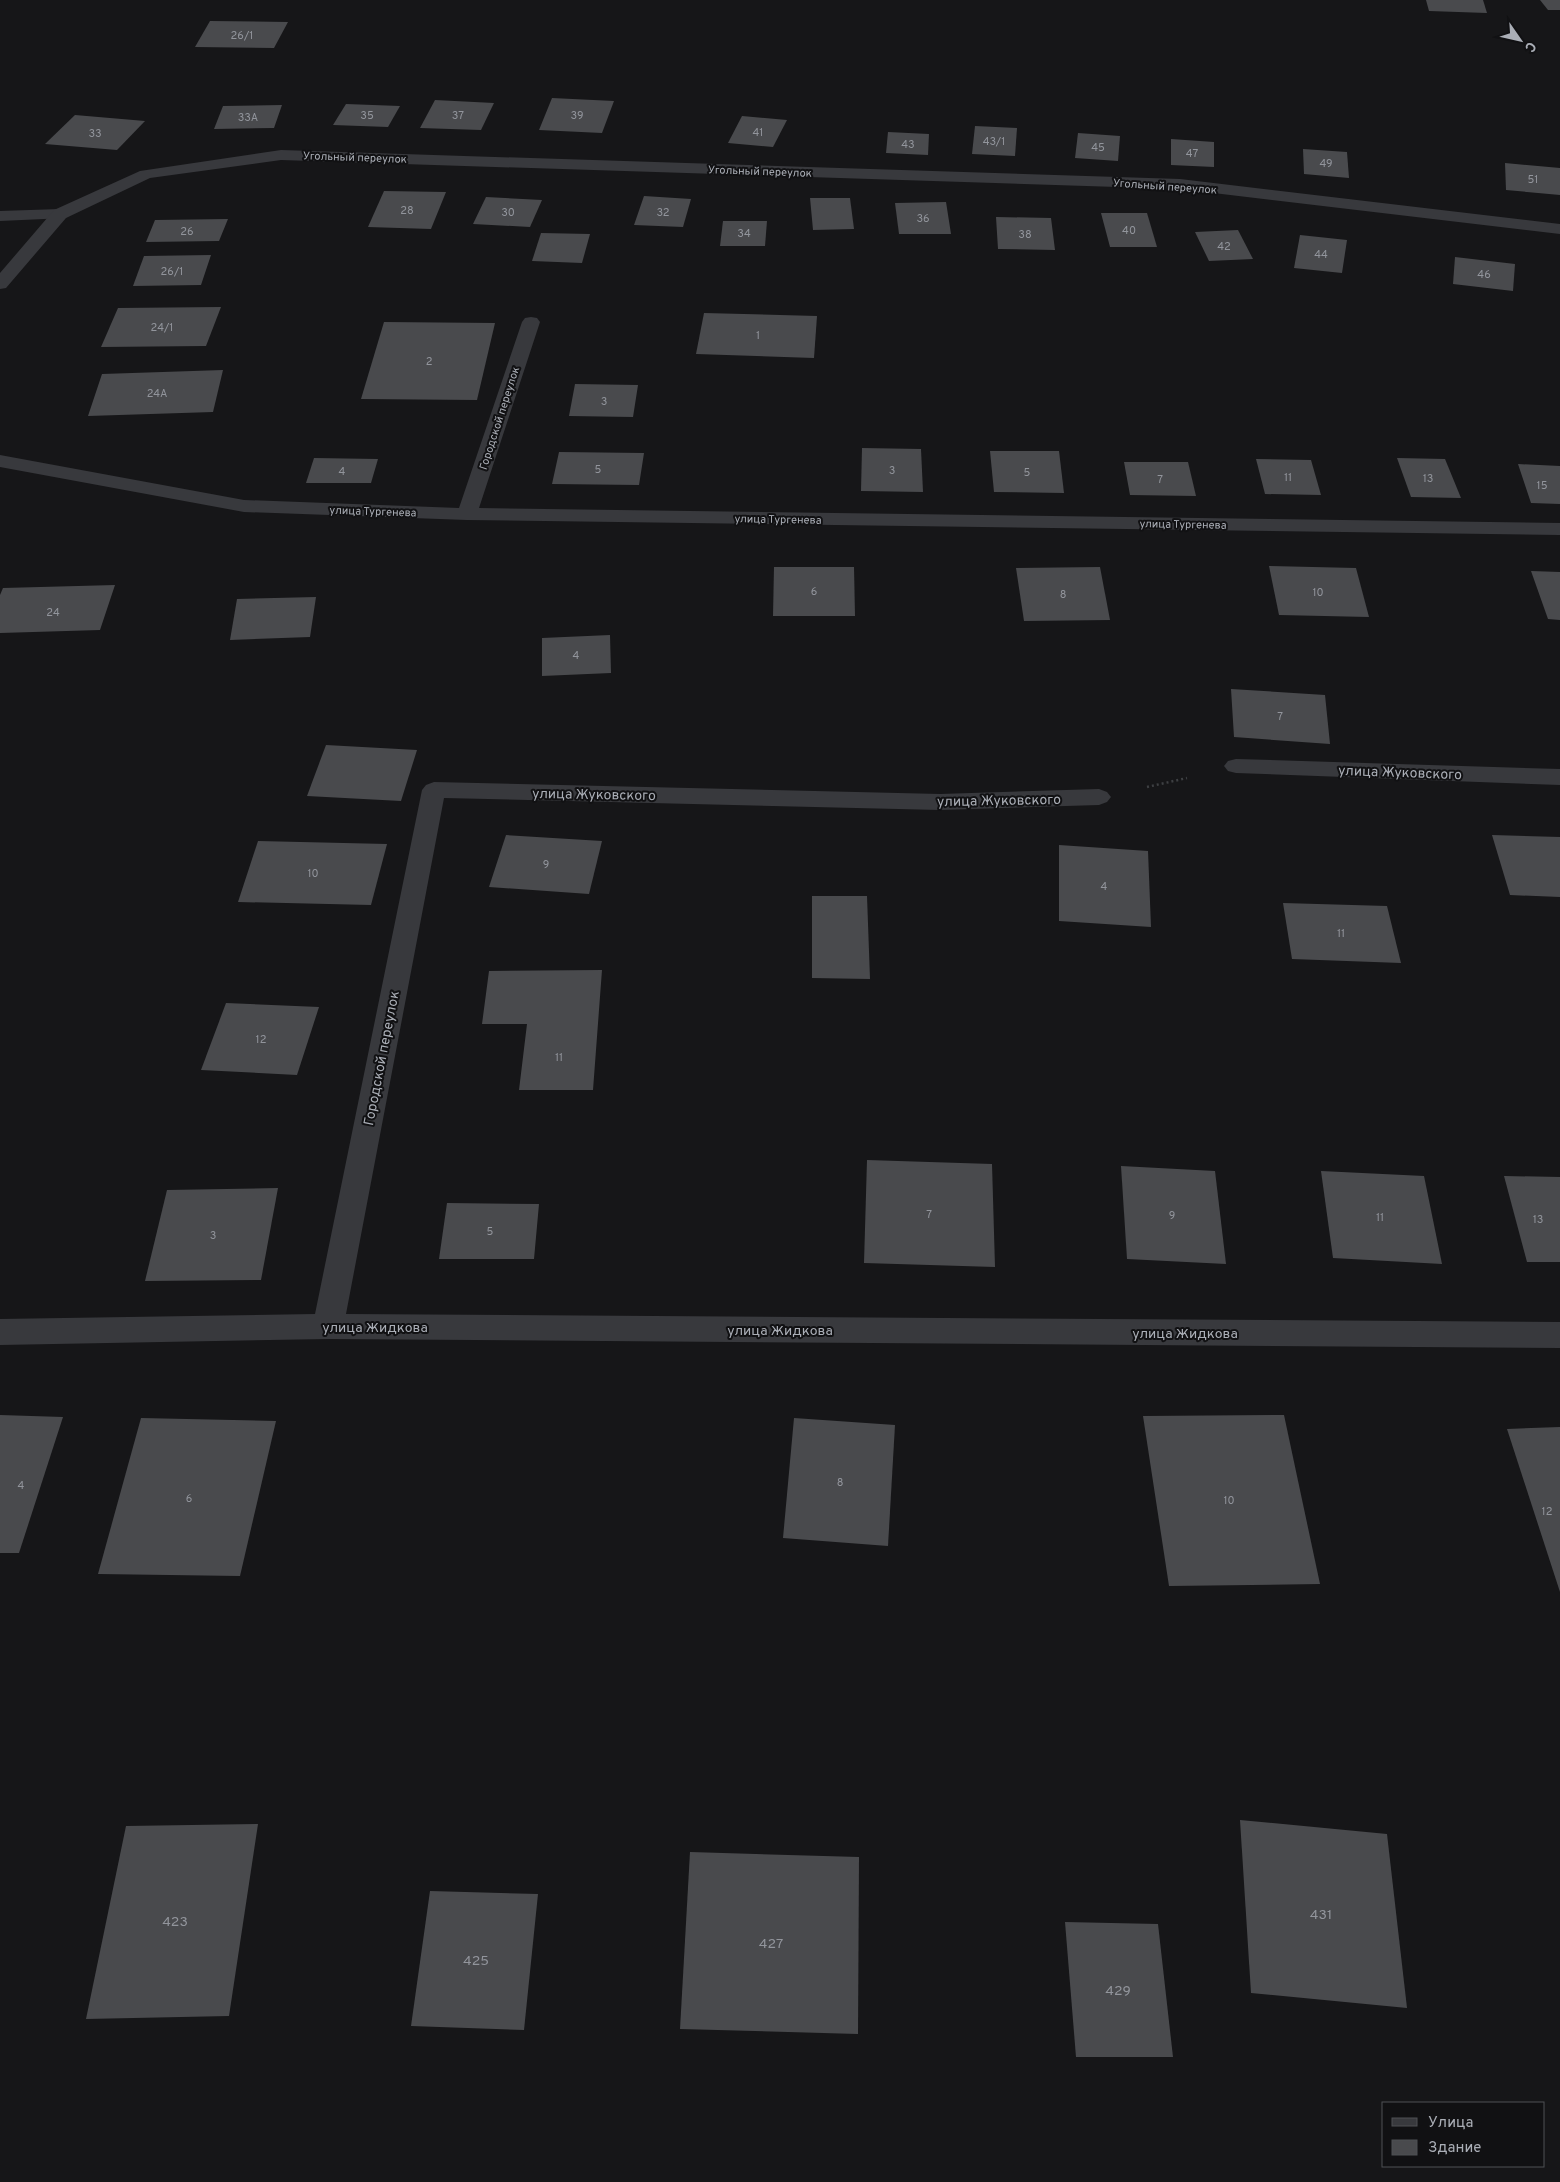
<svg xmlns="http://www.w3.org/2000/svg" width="1560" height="2182" font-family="Overpass,sans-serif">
<rect width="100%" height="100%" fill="#161618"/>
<g fill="#494a4d">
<path d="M1426 0H1483L1487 13 1429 11Z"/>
<path d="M1540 0H1560V10H1548Z"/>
<path d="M210 21 288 22 274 48 195 47Z"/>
<path d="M552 98 614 101 602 133 539 130Z"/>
<path d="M435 100 494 103 481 130 420 128Z"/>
<path d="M346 104 400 106 388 127 333 125Z"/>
<path d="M282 105 274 128 214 129 223 106Z"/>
<path d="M75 115 145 121 117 150 45 144Z"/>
<path d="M742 116 787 120 773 147 728 143Z"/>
<path d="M975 126 1017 128 1015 156 972 154Z"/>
<path d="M888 132 929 134 928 155 886 153Z"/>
<path d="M1078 133 1120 136 1118 161 1075 158Z"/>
<path d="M1171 139 1214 142V167L1171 165Z"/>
<path d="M1303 149 1347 152 1349 178 1304 174Z"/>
<path d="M1505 163 1560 168V195L1506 190Z"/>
<path d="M384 191 446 192 431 229 368 227Z"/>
<path d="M644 196 691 199 683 227 634 225Z"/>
<path d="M486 197 542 200 530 227 473 224Z"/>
<path d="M810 198H850L854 229 813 230Z"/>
<path d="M946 202 951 234H899L895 203Z"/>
<path d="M1101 213H1147L1157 247H1110Z"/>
<path d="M996 217 1051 218 1055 250 998 249Z"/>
<path d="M228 219 219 241 146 242 155 220Z"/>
<path d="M723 221H767L765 246H720Z"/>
<path d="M1238 230 1253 259 1209 261 1195 232Z"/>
<path d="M541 233 590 234 582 263 532 261Z"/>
<path d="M1300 235 1347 240 1342 273 1294 268Z"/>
<path d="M211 255 201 285 133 286 144 256Z"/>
<path d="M1455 257 1515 264 1513 291 1453 284Z"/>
<path d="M221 307 206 346 101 347 118 308Z"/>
<path d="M704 313 817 316 814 358 696 354Z"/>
<path d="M384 322 495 323 477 400 361 399Z"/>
<path d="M223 370 213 412 88 416 102 374Z"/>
<path d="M575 384 638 385 633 417 569 416Z"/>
<path d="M862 448 921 449 923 492 861 491Z"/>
<path d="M990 451H1059L1064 493 994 492Z"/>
<path d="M559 452 644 453 639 485 552 484Z"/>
<path d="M314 458 378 459 371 483H306Z"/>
<path d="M1397 458 1445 459 1461 498 1411 497Z"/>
<path d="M1256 459 1311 460 1321 495 1265 494Z"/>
<path d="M1124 462H1188L1196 496 1130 495Z"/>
<path d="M1518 464 1560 466V504L1531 503Z"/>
<path d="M1269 566 1356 568 1369 617 1279 615Z"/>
<path d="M774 567H854L855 616H773Z"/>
<path d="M1100 567 1110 620 1024 621 1016 568Z"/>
<path d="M1531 571 1560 572V620L1548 619Z"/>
<path d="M115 585 100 630 0 633V595L3 588Z"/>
<path d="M316 597 310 637 230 640 237 599Z"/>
<path d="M610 635 611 673 542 676V638Z"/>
<path d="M1231 689 1325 695 1330 744 1234 737Z"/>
<path d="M326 745 417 750 401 801 307 796Z"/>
<path d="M506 835 602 841 589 894 489 887Z"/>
<path d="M1492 835 1560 837V897L1510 895Z"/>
<path d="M258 841 387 844 371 905 238 902Z"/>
<path d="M1059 845 1148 851 1151 927 1059 921Z"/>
<path d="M812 896H867L870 979 812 978Z"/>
<path d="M1283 903 1387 906 1401 963 1292 959Z"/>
<path d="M602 970 593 1090H519L527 1024H482L489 971Z"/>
<path d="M226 1003 319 1007 297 1075 201 1070Z"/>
<path d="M867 1160 992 1164 995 1267 864 1263Z"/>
<path d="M1121 1166 1215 1171 1226 1264 1127 1259Z"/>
<path d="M1321 1171 1424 1176 1442 1264 1333 1258Z"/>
<path d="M1504 1176 1560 1177V1262H1527Z"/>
<path d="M278 1188 261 1280 145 1281 167 1190Z"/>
<path d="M447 1203 539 1204 534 1259H439Z"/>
<path d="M0 1415 63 1417 19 1553H0Z"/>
<path d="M1284 1415 1320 1584 1169 1586 1143 1416Z"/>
<path d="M141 1418 276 1421 240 1576 98 1574Z"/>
<path d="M794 1418 895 1425 888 1546 783 1538Z"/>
<path d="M1560 1427V1592L1507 1429Z"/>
<path d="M1240 1820 1387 1834 1407 2008 1251 1993Z"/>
<path d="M258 1824 229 2016 86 2019 126 1826Z"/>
<path d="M690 1852 859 1857 858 2034 680 2029Z"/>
<path d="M430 1891 538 1894 524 2030 411 2026Z"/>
<path d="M1065 1922 1158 1924 1173 2057H1076Z"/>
</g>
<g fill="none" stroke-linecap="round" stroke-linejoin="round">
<path stroke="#3e4043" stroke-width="2.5" stroke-dasharray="2 3" stroke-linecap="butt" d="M1147 787 1187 778"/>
<path fill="#38393d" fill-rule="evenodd" d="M60 209 66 210 68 214 66 218 0 221V211Z"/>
<g fill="#38393d" fill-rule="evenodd">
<path d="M281 150 1180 179 1560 224V234L1180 189 281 160 150 178 66 218 6 288 0 289V273L54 210 140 171Z"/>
<path d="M531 317 537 318 540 322 479 508 1560 523V535L467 520 244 512 0 467V455L244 500 459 508 522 322 525 318Z"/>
<path d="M1236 759 1560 769V785L1236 773 1228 771 1224 766 1228 761Z"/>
<path d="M434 782 940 794 1099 789 1107 792 1111 797 1107 802 1099 805 940 810 444 798 346 1314 1560 1322V1348L328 1339 0 1345V1319L315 1314 422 790 426 785Z"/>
</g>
</g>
<g text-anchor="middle" stroke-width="4" stroke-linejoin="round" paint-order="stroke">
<g font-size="11" fill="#92959c">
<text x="242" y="39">26/1</text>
<text x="367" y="119">35</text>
<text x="458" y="119">37</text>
<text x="577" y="119">39</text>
<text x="248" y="121">33А</text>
<text x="758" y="136">41</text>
<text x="95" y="137">33</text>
<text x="994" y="145">43/1</text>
<text x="908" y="148">43</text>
<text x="1098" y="151">45</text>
<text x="1192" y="157">47</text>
<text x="1326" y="167">49</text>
<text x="1533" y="183">51</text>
<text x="407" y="214">28</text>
<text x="508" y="216">30</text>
<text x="663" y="216">32</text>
<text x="923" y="222">36</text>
<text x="1129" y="234">40</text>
<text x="187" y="235">26</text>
<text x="744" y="237">34</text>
<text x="1025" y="238">38</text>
<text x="1224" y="250">42</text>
<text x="1321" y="258">44</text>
<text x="172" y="275">26/1</text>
<text x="1484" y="278">46</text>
<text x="162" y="331">24/1</text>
<text x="758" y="339">1</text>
<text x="429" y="365">2</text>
<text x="157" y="397">24А</text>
<text x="604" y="405">3</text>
<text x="598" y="473">5</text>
<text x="892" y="474">3</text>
<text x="342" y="475">4</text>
<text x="1027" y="476">5</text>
<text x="1288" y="481">11</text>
<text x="1428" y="482">13</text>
<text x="1160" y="483">7</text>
<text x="1542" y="489">15</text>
<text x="814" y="595">6</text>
<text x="1318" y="596">10</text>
<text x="1063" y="598">8</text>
<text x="53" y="616">24</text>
<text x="576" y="659">4</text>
<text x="1280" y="720">7</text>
<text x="546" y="868">9</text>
<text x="313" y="877">10</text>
<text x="1104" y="890">4</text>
<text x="1341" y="937">11</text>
<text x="261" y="1043">12</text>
<text x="559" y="1061">11</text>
<text x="929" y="1218">7</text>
<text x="1172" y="1219">9</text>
<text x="1380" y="1221">11</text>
<text x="1538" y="1223">13</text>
<text x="490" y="1235">5</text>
<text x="213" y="1239">3</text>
<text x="840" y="1486">8</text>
<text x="21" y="1489">4</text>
<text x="189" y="1502">6</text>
<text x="1229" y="1504">10</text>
<text x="1547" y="1515">12</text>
</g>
<g font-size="11" fill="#aaaeb6" stroke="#111113">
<text transform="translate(355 157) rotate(2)" y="4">Угольный переулок</text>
<text transform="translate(760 171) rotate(2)" y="4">Угольный переулок</text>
<text transform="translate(1165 186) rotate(4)" y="4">Угольный переулок</text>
<text transform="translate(499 418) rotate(-72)" y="4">Городской переулок</text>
<text transform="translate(373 511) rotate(2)" y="4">улица Тургенева</text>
<text transform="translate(778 519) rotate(1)" y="4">улица Тургенева</text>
<text transform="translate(1183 524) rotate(1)" y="4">улица Тургенева</text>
</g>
<g font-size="14" fill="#aaaeb6" stroke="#111113">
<text transform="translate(1400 772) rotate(2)" y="5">улица Жуковского</text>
<text transform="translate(594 794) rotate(1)" y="5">улица Жуковского</text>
<text transform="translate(999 800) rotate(-1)" y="5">улица Жуковского</text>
<text transform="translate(381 1058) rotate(-79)" y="5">Городской переулок</text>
<text x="375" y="1332">улица Жидкова</text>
<text x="780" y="1335">улица Жидкова</text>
<text x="1185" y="1338">улица Жидкова</text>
</g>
<g font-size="14" fill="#92959c">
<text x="1321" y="1919">431</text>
<text x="175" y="1926">423</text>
<text x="771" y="1948">427</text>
<text x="476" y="1965">425</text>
<text x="1118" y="1995">429</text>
</g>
</g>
<rect x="1382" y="2102" width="162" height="65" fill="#111113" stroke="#4e5054"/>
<rect x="1392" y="2118" width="25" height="8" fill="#38393d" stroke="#4e5054"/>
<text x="1428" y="2127" font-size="15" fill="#aaaeb6">Улица</text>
<rect x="1392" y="2140" width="25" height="15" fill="#494a4d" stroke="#4e5054"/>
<text x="1428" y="2152" font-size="15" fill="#aaaeb6">Здание</text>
<g transform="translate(1520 40) rotate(124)" stroke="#111113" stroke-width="4" paint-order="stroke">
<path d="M0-4L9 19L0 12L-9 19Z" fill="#aaaeb6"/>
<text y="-8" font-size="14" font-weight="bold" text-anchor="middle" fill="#aaaeb6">С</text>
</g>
</svg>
